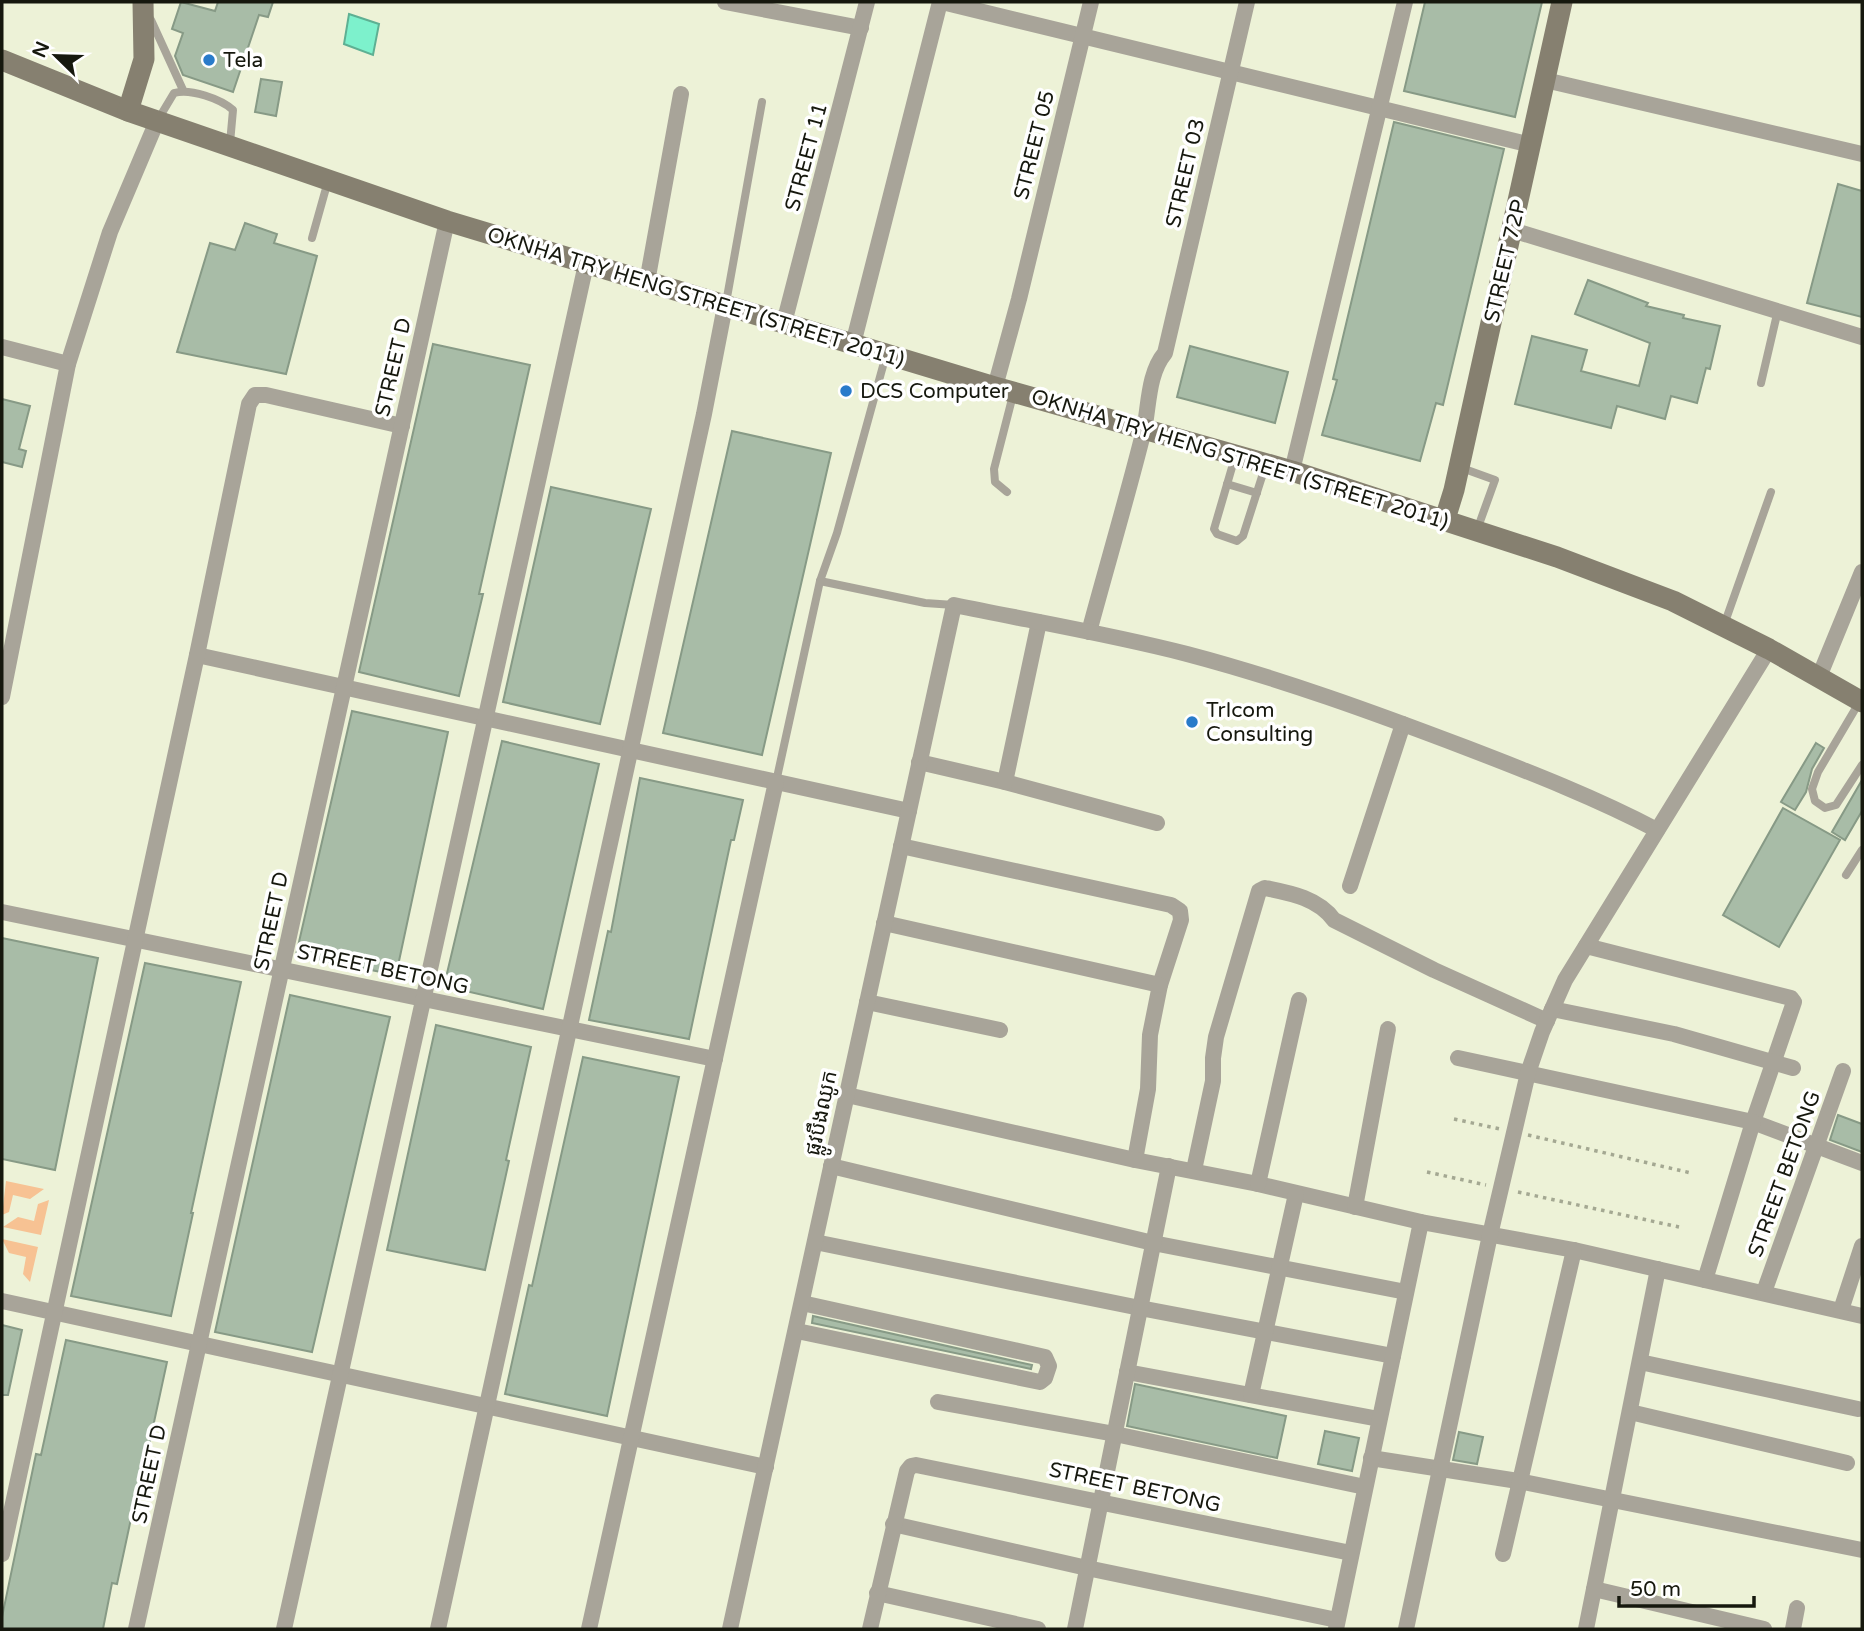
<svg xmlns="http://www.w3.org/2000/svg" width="1864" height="1631" font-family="'Varela Round','Noto Sans Khmer',sans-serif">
<rect width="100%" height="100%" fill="#edf2d7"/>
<g fill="#f7c293">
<path d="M6 1181 44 1189 30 1199 13 1195 9 1212 2 1215Z"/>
<path d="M49 1200 41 1235 3 1227 18 1217 34 1221 38 1204Z"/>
<path d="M2 1239 38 1247 30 1282 23 1274 26 1257 9 1253Z"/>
</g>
<path fill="#7df1cc" stroke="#5eb093" stroke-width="2" d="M349 14 379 24 373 55 344 44Z"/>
<g fill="#a8bca7" stroke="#879a86" stroke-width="2">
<path d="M181 2 215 11 218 2H273L268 17 259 15 233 92 183 75 175 56 183 33 172 29Z"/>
<path d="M1425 2H1542L1515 117 1404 91Z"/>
<path d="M261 79 282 82 276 116 255 112Z"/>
<path d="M1394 122 1504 149 1443 405 1436 403 1420 461 1322 435 1337 380 1333 379Z"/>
<path d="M1838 184 1862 191V317L1807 303Z"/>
<path d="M245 223 277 234 274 243 317 256 286 374 177 352 210 243 235 250Z"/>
<path d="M1588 280 1648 303 1646 306 1684 315 1683 318 1720 326 1710 369 1706 368 1697 403 1671 396 1665 419 1617 406 1611 428 1515 404 1532 336 1587 350 1581 371 1639 386 1650 343 1575 314Z"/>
<path d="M433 344 530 365 479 594H483L459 696 359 672Z"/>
<path d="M1190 346 1288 372 1275 423 1177 397Z"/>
<path d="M2 399 30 406 19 449 26 451 22 467 2 462Z"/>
<path d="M732 431 831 453 762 755 663 733Z"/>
<path d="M551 487 651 509 600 724 503 702Z"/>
<path d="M352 711 448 732 396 975 296 955Z"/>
<path d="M502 741 599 764 543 1009 444 986Z"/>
<path d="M1816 743 1824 748 1812 769 1806 792 1795 810 1781 802Z"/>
<path d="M640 778 743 800 734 840H731L689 1039 589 1020 608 931 611 932Z"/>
<path d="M1862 780V811L1845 840 1832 832Z"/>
<path d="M1783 808 1840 840 1779 947 1723 915Z"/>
<path d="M2 938 98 958 55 1170 2 1159Z"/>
<path d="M145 963 241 982 191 1213H193L171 1316 71 1296Z"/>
<path d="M290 995 390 1017 312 1352 215 1332Z"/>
<path d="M436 1025 531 1047 506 1160 509 1161 485 1270 387 1250Z"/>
<path d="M583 1057 679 1077 607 1416 505 1394 529 1285 532 1286Z"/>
<path d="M1838 1115 1862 1124V1152L1830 1140Z"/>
<path d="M813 1316 1032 1365 1031 1369 812 1323Z"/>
<path d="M2 1325 22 1330 8 1395H2Z"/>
<path d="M66 1340 167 1362 143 1473 141 1472 117 1584 112 1583 103 1629H2V1617L36 1454 41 1455Z"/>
<path d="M1135 1384 1286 1416 1277 1458 1127 1426Z"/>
<path d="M1325 1431 1359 1438 1352 1471 1318 1464Z"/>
<path d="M1459 1432 1483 1437 1477 1464 1453 1460Z"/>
</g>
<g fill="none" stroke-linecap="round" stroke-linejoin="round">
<g stroke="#a4a892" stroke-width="3.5" stroke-dasharray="3.5 5" stroke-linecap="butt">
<path d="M1454 1119 1500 1129"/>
<path d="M1528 1135 1691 1173"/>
<path d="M1427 1172 1486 1185"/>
<path d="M1518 1192 1679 1227"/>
</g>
<g stroke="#a8a499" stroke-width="8">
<path d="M151 20 183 90"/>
<path d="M159 118 174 93C190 88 221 99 233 110L230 143"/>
<path d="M312 238 328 181"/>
<path d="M726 303 762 102"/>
<path d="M1761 383 1778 310"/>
<path d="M1235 457 1214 529 1217 534 1237 541 1243 536 1266 464"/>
<path d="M1459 467 1495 480 1477 530"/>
<path d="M1227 484 1257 493"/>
<path d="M1007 492 995 482 994 469 1013 395"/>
<path d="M820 581 925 603 954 605"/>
<path d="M1724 625 1771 492"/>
<path d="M1860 701 1818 772 1812 789 1815 801 1825 808 1836 805 1862 765"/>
<path d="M776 782 820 581 837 533 886 355"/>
<path d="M1846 875 1862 850"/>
</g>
<g stroke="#a8a499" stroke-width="16">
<path d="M725 2 861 28"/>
<path d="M942 2 1531 145"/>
<path d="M1545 80 1862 154"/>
<path d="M1512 230 1862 337"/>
<path d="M647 282 681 94"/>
<path d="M784 323 867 2"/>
<path d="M853 344 940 2"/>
<path d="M2 347 68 364"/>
<path d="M995 387 1019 299 1091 2"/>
<path d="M1292 471 1405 2"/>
<path d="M1089 632C1107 565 1127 498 1144 430 1149 406 1148 373 1165 353L1247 2"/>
<path d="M197 655 909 811"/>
<path d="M1819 677 1862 572"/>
<path d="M2 697 68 364 110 232 157 121"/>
<path d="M919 762 1005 782 1157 823"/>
<path d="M1005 782 1039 622"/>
<path d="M901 846 1171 905 1180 911 1181 920 1160 985 1150 1035 1148 1089 1135 1160"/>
<path d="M1350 886 1403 724"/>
<path d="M2 912 715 1059"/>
<path d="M884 923 1160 985"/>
<path d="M1586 946 1791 998 1794 1002 1753 1122 1862 1163"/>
<path d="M867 1002 1000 1030"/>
<path d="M1552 1009 1674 1034 1793 1068"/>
<path d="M1458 1058 1753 1122 1705 1280"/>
<path d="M847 1095 1135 1160 1258 1184 1421 1222 1574 1250 1862 1316"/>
<path d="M831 1166 1153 1243 1406 1292"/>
<path d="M1194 1170 1213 1081V1058L1216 1037 1259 891 1265 888C1290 893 1318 898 1334 920L1434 970 1547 1021"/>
<path d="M1258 1184 1299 1000"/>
<path d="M1355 1207 1388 1029"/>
<path d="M815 1242 1140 1308 1393 1356"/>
<path d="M1764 1292 1843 1071"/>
<path d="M2 1301 766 1467"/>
<path d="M1841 1310 1862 1246"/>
<path d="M797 1331 1040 1382 1045 1378 1049 1366 1045 1357 802 1303"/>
<path d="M1640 1362 1858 1409"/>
<path d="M1127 1372 1379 1419"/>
<path d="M1251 1395 1296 1194"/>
<path d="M938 1402 1115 1434 1365 1487"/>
<path d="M1630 1412 1847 1463"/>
<path d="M1371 1458 1518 1481 1862 1550"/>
<path d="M893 1524 1087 1568 1337 1620"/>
<path d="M2 1554 197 655 249 404 255 395H266L402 426"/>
<path d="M1503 1554 1574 1250"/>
<path d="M1594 1589 1764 1629"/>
<path d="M877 1593 1038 1629"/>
<path d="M136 1629 447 221"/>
<path d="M284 1629 586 264"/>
<path d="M438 1629 704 414 725 306"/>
<path d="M589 1629 776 782"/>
<path d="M730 1629 954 605C1031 621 1110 634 1187 654 1282 679 1375 713 1467 748 1532 773 1596 798 1657 830"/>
<path d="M870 1629 907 1471 911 1466 916 1465 1351 1553"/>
<path d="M1075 1629 1169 1166"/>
<path d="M1336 1629 1421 1222"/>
<path d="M1406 1629 1490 1235 1528 1073 1542 1032 1565 980 1769 649"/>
<path d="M1586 1629 1658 1269"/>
<path d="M1793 1629 1797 1608"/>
</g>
<g stroke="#868070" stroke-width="21">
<path d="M2 60 128 111 447 221 995 387 1292 471 1557 557 1673 601 1769 649 1862 702"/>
<path d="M128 111 144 59 143 2"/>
<path d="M1445 519 1454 490 1562 2"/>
</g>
</g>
<g fill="#297bca" stroke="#fff" stroke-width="2.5">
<circle cx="209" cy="60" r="7"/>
<circle cx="846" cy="391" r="7"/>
<circle cx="1192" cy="722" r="7"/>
</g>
<g text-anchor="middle" stroke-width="7" stroke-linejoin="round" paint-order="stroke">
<g font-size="21" fill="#16180e" stroke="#fff" text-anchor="start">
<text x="223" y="67">Tela</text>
<text x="860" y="398">DCS Computer</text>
<text x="1206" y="717">TrIcom<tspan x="1206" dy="24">Consulting</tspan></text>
</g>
<g font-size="21" fill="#16180e" stroke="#fff">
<text transform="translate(1034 145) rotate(-76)" y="7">STREET 05</text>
<text transform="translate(806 157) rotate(-75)" y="7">STREET 11</text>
<text transform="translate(1185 173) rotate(-77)" y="7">STREET 03</text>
<text transform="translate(1505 261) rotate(-77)" y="7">STREET 72P</text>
<text transform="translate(696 297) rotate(17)" y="7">OKNHA TRY HENG STREET (STREET 2011)</text>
<text transform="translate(393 367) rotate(-77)" y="7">STREET D</text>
<text transform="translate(1240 459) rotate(17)" y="7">OKNHA TRY HENG STREET (STREET 2011)</text>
<text transform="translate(271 921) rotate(-78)" y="7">STREET D</text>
<text transform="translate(383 969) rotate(12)" y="7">STREET BETONG</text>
<text transform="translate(821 1113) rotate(-78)" y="7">ផ្លូវបឹងឈូក</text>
<text transform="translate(1784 1174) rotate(-70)" y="7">STREET BETONG</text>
<text transform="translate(149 1474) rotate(-78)" y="7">STREET D</text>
<text transform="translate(1135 1487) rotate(12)" y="7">STREET BETONG</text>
</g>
</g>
<rect width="1864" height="1631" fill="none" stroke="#16180e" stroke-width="7"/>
<g transform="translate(56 56) rotate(293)" stroke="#ffffff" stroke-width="5" paint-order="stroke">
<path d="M0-5L12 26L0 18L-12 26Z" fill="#16180e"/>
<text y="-10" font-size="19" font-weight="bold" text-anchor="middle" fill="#16180e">N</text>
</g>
<path d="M1619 1596v10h135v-10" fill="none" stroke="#16180e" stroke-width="3.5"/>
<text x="1630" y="1596" font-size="21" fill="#16180e" stroke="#ffffff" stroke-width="5" paint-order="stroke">50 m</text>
</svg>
